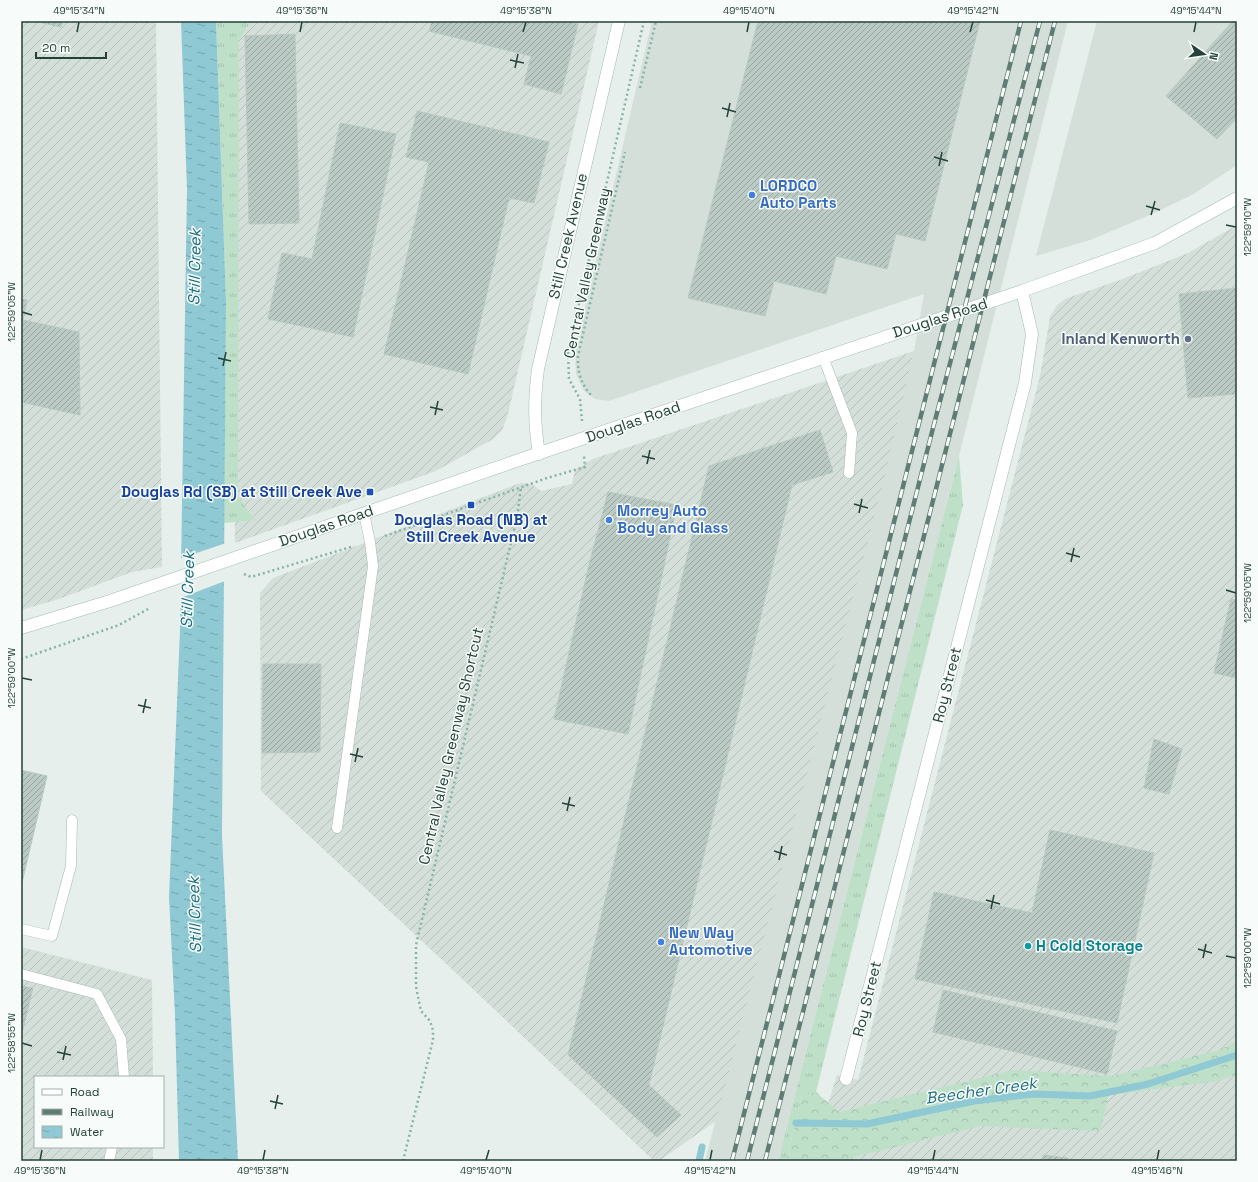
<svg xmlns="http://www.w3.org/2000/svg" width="1258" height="1182" font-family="'Space Grotesk',sans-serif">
<defs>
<pattern id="industrial-furrows" width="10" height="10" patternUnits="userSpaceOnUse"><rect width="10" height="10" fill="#d4dfda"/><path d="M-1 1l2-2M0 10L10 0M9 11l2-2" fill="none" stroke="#b6c1bc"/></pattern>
<pattern id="grass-tufts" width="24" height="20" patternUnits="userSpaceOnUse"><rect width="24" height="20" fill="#bfe0c8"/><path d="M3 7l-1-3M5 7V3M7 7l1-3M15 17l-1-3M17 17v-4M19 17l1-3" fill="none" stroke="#a4c1ad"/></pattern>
<pattern id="forest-crowns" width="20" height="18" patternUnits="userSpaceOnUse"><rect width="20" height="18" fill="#bfe0c8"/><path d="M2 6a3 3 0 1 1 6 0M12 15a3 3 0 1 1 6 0" fill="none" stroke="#a4c1ad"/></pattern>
<pattern id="water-ripples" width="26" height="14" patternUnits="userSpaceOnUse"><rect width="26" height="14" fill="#8ec9d4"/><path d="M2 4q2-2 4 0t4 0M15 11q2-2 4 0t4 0" fill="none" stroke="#74a5ad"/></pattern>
<pattern id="building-hatch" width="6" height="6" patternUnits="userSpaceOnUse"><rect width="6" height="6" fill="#bbcac4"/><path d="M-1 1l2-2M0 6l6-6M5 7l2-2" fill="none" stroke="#98a6a0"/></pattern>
</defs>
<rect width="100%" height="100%" fill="#e6efeb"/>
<g fill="#d4dfda">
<path d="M652 21H1068L959 456 778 1161H705L914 351 924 294 609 401 595 399 584 391 576 374 575 350Z"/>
<path d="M1097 21H1237V165L1192 195 1150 215 1090 240 1036 256Z"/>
</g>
<g fill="url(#industrial-furrows)">
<path d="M21 21H156L162 567 132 572 56 600 21 610Z"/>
<path d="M229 21H599L507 418 502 430 493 439 436 471 235 543Z"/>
<path d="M1237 225V1161H810L837 1075 858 1080 1040 376 1050 317 1057 305 1067 298 1120 280 1188 253Z"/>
<path d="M914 351 884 479 716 1121 659 1161H654L455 972 261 791 260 593 273 578 520 483 532 484 541 491 572 484 575 470 593 459Z"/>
<path d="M21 947 152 980 153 1077H35V1147H153V1161H21Z"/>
</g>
<g fill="url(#grass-tufts)">
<path d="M216 21H251L239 40 238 497 255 520 224 523 226 301Z"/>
<path d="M959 456 963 505 816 1092 802 1096 786 1161H778Z"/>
</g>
<path fill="url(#forest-crowns)" d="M1237 1041V1074L1219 1081 1109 1095 1100 1131 980 1126 850 1158 845 1161H786L802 1096 816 1092 839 1112 1013 1070 1111 1076 1220 1050Z"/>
<path fill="url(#water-ripples)" d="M181 21H216L226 301 222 836 238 1161H179L175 1015 169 897 180 630 187 189Z"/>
<path fill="#e6efeb" d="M226 543 225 581 178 599 179 559Z"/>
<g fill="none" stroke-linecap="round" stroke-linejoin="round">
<g stroke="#8ec9d4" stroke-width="7">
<path d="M796 1123 867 1124 974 1101 1033 1094 1090 1096 1148 1084 1237 1055"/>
<path d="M699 1161 702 1147"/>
</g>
</g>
<g fill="url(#building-hatch)" stroke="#b8c9c2">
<path d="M34 21H63L61 27Z"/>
<path d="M432 21H565L578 24 561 94 524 84 531 56 429 31Z"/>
<path d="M758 21H980L925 241 896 234 887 269 836 256 826 294 774 281 765 316 688 298Z"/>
<path d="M1233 21H1237V118L1217 139 1166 96Z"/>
<path d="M295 34 299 223 249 224 245 36Z"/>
<path d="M417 111 549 142 534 203 509 198 468 374 384 354 429 162 406 157Z"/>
<path d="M340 123 396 134 353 337 268 319 282 253 312 259Z"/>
<path d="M1237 288V394L1188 398 1179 294Z"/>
<path d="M21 299 27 300 23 320 79 332 80 415 21 402Z"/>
<path d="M820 430 833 472 792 485 649 1085 681 1115 657 1137 568 1055 709 466Z"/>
<path d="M608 492 677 505 628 734 554 719 589 565Z"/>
<path d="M1231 599 1237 600V678L1214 673Z"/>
<path d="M263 664H321L320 752 262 753Z"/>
<path d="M1154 739 1182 749 1169 794 1144 788Z"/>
<path d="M21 770 47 776 21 887Z"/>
<path d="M1050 830 1154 853 1117 1023 915 979 934 892 1032 913Z"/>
<path d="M21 986 33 988 21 1037Z"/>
<path d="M943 990 1117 1031 1107 1074 933 1032Z"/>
<path d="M1043 1155 1068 1158 1067 1161H1043Z"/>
</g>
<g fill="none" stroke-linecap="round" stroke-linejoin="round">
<g stroke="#a8b8b2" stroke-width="11">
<g id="lane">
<path d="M823 357 852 433 849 473"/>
<path d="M337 828 373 566 370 542 364 513"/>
<path d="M21 929 52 936 71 866 72 820"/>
<path d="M21 974 97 994 121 1039 124 1077"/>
<path d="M109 1161 112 1147"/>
</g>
</g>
<g stroke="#a8b8b2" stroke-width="13">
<path id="street" d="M846 1079 1025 383 1032 334 1022 291"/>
</g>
<g stroke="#a4bbb3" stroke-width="13">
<g id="secondary">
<path d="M539 454C534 423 534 400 538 369L619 21"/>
<path d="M21 628 110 601 513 462 1022 291 1155 243 1237 198"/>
</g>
</g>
<g stroke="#86b3a5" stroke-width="2.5" stroke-dasharray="2 3" stroke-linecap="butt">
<path d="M640 88 656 21"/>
<path d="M590 395V394C581 383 577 371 578 356L625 152"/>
<path d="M582 421 580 399 569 379 568 351 644 21"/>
<path d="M385 536 547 478 585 467 584 456"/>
<path d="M244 574 251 577 354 546"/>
<path d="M21 659 119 625 148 609"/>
<path d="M403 1161 433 1040V1030L430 1021 421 1011 416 987V945L517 517 521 488"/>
</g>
<use href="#lane" stroke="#fff" stroke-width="10"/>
<use href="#street" stroke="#fff" stroke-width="12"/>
<use href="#secondary" stroke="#fff" stroke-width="12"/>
<g stroke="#5f7d75" stroke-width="4.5">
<g id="rail">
<path d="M732 1161 1021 21"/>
<path d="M747 1161 933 428 1040 21"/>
<path d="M765 1161 1055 21"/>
</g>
</g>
<use href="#rail" stroke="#f7fbf9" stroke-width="3" stroke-dasharray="9" stroke-linecap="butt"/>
</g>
<path fill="none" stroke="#24423a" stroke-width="1.5" d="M77 32 79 22M300 32 302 22M523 32 526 22M747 32 749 22M970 32 973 22M1194 32 1196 22M510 60 524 63M515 68 518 54M722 108 736 112M727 117 730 103M934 157 948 161M939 166 942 152M1146 206 1160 210M1151 215 1155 201M1226 225 1236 227M22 312 32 315M218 358 231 361M223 366 226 352M430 407 443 410M435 415 438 401M642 456 655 459M647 464 650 450M854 504 868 508M859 513 862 499M1066 553 1080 557M1071 562 1074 548M1226 590 1236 593M22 678 32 680M138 705 151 708M143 713 146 699M350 754 363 757M355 762 358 748M562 803 575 806M567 811 570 797M774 851 787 855M779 860 782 846M986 900 1000 904M991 909 994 895M1198 949 1212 953M1226 956 1236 958M1203 958 1206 944M22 1043 32 1046M57 1052 71 1055M63 1060 66 1046M270 1101 283 1104M275 1109 278 1095M40 1160 42 1150M263 1160 265 1150M486 1160 489 1150M710 1160 712 1150M933 1160 935 1150M1157 1160 1159 1150"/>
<g fill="#3f7fe0" stroke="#f7fbf9" stroke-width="1.5">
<circle cx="752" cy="195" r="4"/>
<circle cx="609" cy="520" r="4"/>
<circle cx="661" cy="942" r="4"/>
</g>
<circle fill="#5c6f8a" stroke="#f7fbf9" stroke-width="1.5" cx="1188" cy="339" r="4"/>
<g fill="#1a4fb4" stroke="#f7fbf9" stroke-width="1.5">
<rect x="366" y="488" width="8" height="8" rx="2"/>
<rect x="467" y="501" width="8" height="8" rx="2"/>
</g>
<circle fill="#0f9aa8" stroke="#f7fbf9" stroke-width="1.5" cx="1028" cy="946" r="4"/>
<g text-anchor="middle" stroke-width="3" stroke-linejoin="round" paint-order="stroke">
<g font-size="15" font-weight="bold" fill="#366cbe" stroke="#f7fbf9" text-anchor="start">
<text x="760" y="191">LORDCO<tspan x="760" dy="17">Auto Parts</tspan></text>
<text x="617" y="516">Morrey Auto<tspan x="617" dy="17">Body and Glass</tspan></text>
<text x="669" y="938">New Way<tspan x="669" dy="17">Automotive</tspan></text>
</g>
<g font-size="15" fill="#24423a" stroke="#f7fbf9">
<text transform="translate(568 236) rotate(-77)" y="5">Still Creek Avenue</text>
<text transform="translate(587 273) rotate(-78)" y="5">Central Valley Greenway</text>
<text transform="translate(940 318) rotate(-18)" y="5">Douglas Road</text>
<text transform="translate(633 422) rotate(-19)" y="5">Douglas Road</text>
<text transform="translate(326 526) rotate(-19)" y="5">Douglas Road</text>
<text transform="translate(947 685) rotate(-76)" y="5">Roy Street</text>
<text transform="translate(451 746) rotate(-77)" y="5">Central Valley Greenway Shortcut</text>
<text transform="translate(867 999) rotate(-76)" y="5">Roy Street</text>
</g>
<g font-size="15" font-weight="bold" fill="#4e5e75" stroke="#f7fbf9" text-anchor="end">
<text x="1180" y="344">Inland Kenworth</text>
</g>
<g font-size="15" font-weight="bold" fill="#164399" stroke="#f7fbf9" text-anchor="end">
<text x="362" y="497">Douglas Rd (SB) at Still Creek Ave</text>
<text x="471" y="525" text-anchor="middle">Douglas Road (NB) at<tspan x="471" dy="17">Still Creek Avenue</tspan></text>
</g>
<g font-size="15" font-weight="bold" fill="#0d838f" stroke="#f7fbf9" text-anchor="start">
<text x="1036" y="951">H Cold Storage</text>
</g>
<g font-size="16" font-style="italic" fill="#1c6f80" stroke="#f7fbf9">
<text transform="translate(194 267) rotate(-89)" y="6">Still Creek</text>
<text transform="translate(187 590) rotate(-88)" y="6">Still Creek</text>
<text transform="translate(194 915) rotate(-92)" y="6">Still Creek</text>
<text transform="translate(981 1090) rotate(-8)" y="6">Beecher Creek</text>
</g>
</g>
<rect width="1258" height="1182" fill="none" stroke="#f7fbf9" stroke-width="44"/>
<rect x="34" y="1076" width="130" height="72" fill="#f7fbf9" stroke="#a3b1ad"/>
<rect x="42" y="1089" width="20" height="6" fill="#ffffff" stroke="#a3b1ad"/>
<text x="70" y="1096" font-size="12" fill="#24423a">Road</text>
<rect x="42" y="1109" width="20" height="6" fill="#5f7d75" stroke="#a3b1ad"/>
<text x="70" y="1116" font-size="12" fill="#24423a">Railway</text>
<rect x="42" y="1126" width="20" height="12" fill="url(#water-ripples)" stroke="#a3b1ad"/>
<text x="70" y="1136" font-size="12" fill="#24423a">Water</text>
<g transform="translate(1204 54) rotate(103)" stroke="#f7fbf9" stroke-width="3" paint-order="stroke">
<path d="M0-3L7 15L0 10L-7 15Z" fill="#24423a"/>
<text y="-6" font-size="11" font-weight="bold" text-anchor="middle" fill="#24423a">N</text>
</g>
<path d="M36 52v6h70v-6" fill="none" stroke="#24423a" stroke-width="2"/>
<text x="42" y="52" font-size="12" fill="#24423a" stroke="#f7fbf9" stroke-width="3" paint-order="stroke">20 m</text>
<rect x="22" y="22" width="1214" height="1138" fill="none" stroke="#24423a" stroke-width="1.5"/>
<g font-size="10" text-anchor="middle" fill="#24423a">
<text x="79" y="14">49°15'34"N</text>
<text x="302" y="14">49°15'36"N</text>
<text x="526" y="14">49°15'38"N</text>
<text x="749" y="14">49°15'40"N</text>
<text x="973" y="14">49°15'42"N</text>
<text x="1196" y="14">49°15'44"N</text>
<text transform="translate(1247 227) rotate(-90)" y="4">122°59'10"W</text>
<text transform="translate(11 312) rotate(-90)" y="4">122°59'05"W</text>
<text transform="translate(1247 593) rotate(-90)" y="4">122°59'05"W</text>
<text transform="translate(11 678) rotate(-90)" y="4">122°59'00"W</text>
<text transform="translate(1247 958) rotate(-90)" y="4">122°59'00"W</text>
<text transform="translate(11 1043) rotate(-90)" y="4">122°58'55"W</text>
<text x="40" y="1174">49°15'36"N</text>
<text x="263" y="1174">49°15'38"N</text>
<text x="486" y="1174">49°15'40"N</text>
<text x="710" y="1174">49°15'42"N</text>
<text x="933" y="1174">49°15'44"N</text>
<text x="1157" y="1174">49°15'46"N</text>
</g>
</svg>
